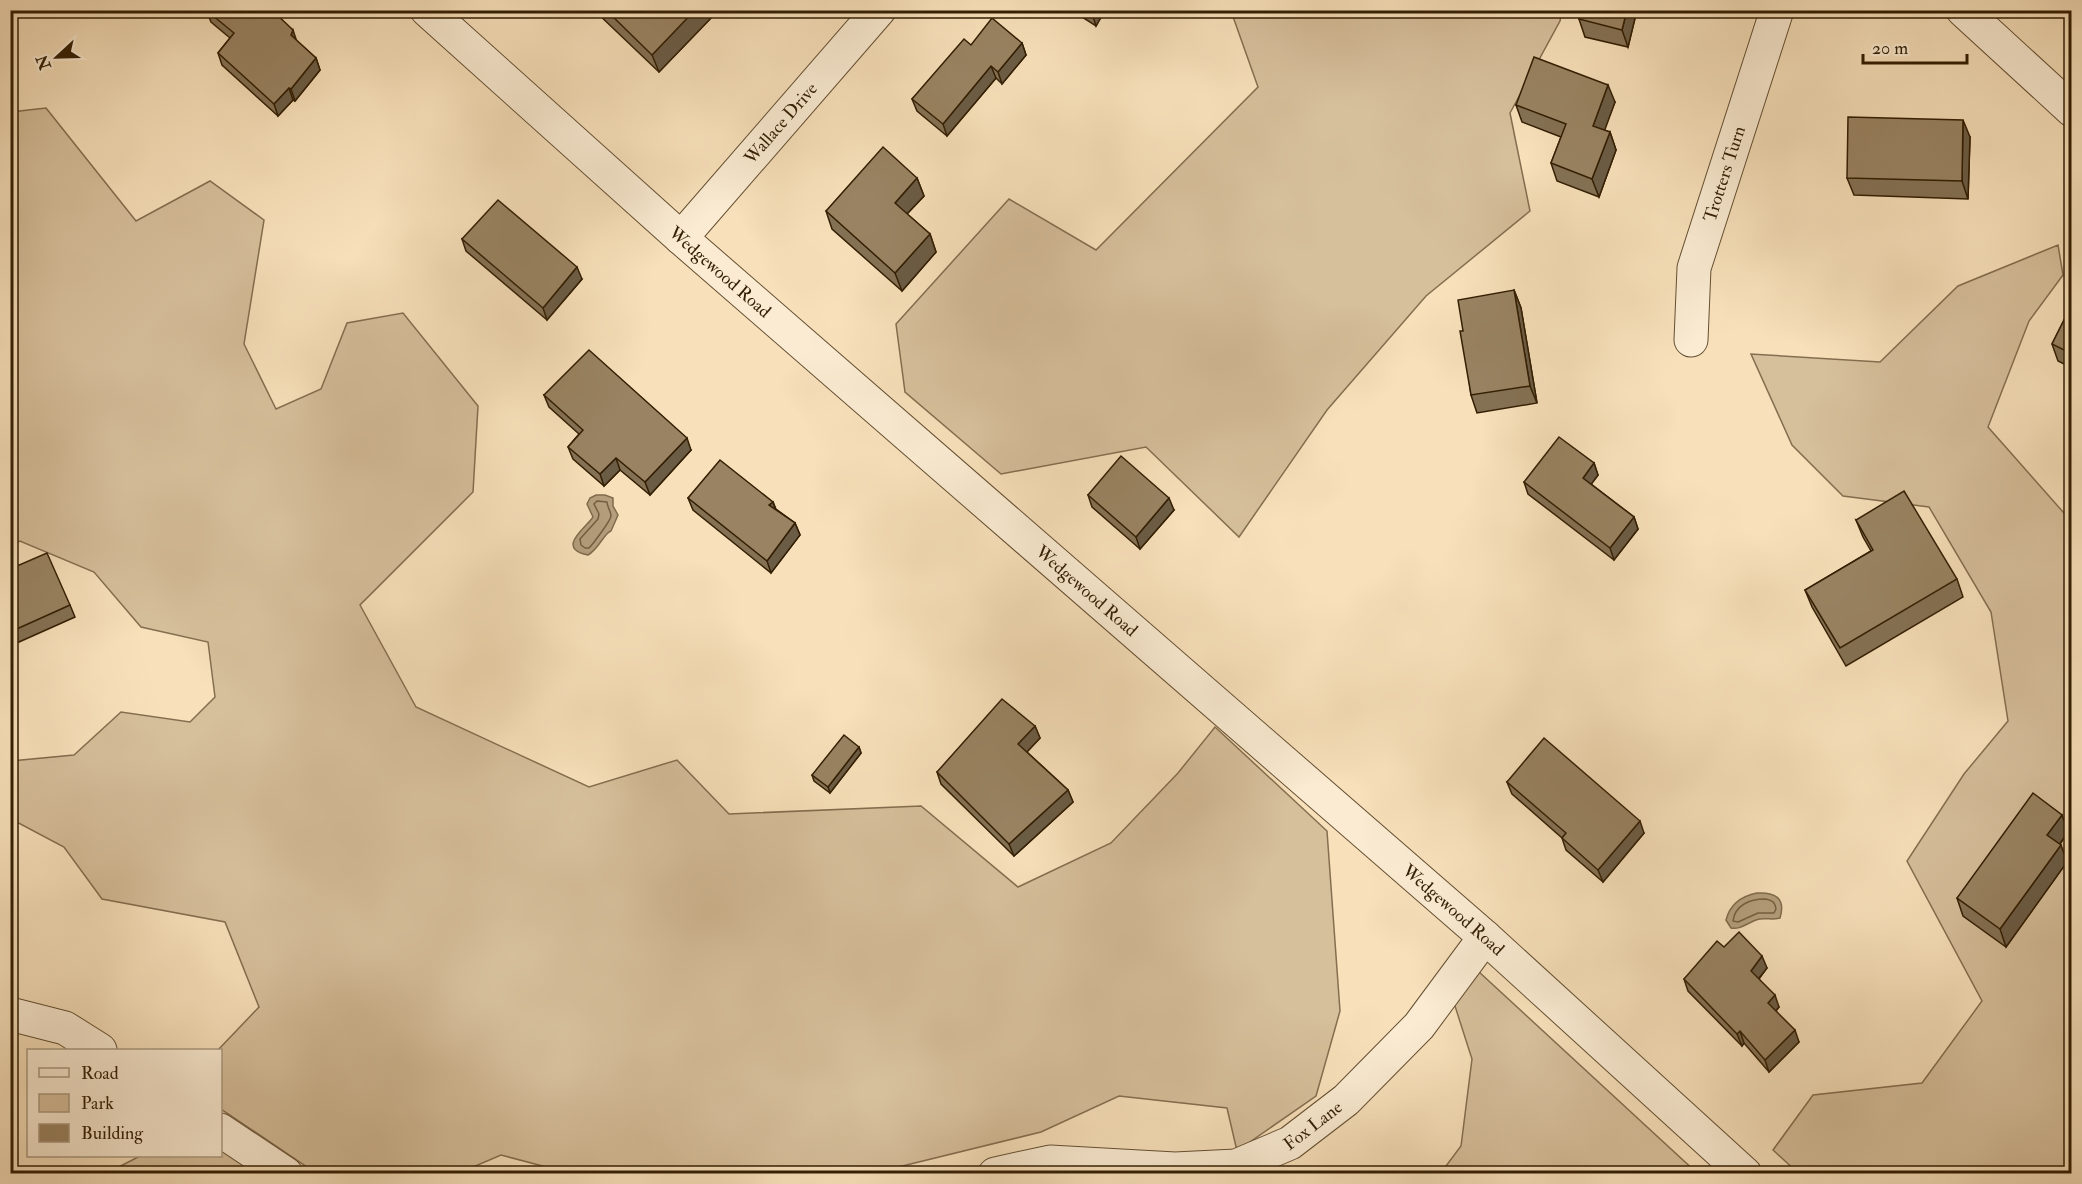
<svg xmlns="http://www.w3.org/2000/svg" width="2082" height="1184" font-family="'IM FELL Double Pica',serif">
<rect width="100%" height="100%" fill="#f7e0ba"/>
<filter id="stains"><feTurbulence type="fractalNoise" baseFrequency=".00333" numOctaves="4"/><feColorMatrix values="0 0 0 0 .2 0 0 0 0 .09 0 0 0 0 .02 0 0 0 .5 -.17"/></filter>
<radialGradient id="worn" r=".72"><stop offset=".6" stop-color="#630" stop-opacity="0"/><stop offset="1" stop-color="#630" stop-opacity=".3"/></radialGradient>
<g fill="#d6bf9b" stroke="#846e4f" stroke-width="1.5">
<path d="M1231 11H1562L1560 21 1510 113 1530 211 1426 296 1327 410 1239 537 1146 447 1001 474 905 392 896 324 1009 199 1096 250 1258 87Z"/>
<path d="M46 108 136 221 210 181 264 220 244 344 276 409 321 389 347 323 403 313 478 406 473 492 360 605 416 707 589 787 677 760 729 814 921 806 1018 887 1111 843 1178 773 1215 727 1327 831 1340 1011 1316 1096 1237 1151 1227 1108 1119 1096 1041 1132 874 1173 737 1174 714 1171 683 1174 569 1173 501 1155 459 1173H316L221 1109 220 1050H218L259 1007 225 922 102 899 64 847 11 819V761L74 755 121 712 190 722 215 697 208 642 141 627 94 572 20 541 11 546V112Z"/>
<path d="M2058 245 2063 275 2029 321 1988 427 2071 521V1173H1798L1773 1150 1813 1095 1922 1083 1982 1001 1907 861 1964 774 2008 721 1991 612 1929 507 1843 496 1792 445 1751 354 1880 362 1958 286Z"/>
<path d="M1478 971 1697 1173 1440 1174 1461 1146 1472 1059 1454 1003Z"/>
<path d="M221 1146 262 1174H105L140 1156H220Z"/>
</g>
<g fill="#b49e7c" stroke="#806b4c" stroke-width="1.5">
<path d="M596 495H605L613 498V506L618 515 611 531C604 533 599 549 588 555 555 548 586 528 593 517L587 504 590 498Z"/>
<path d="M1757 893C1775 892 1786 898 1780 918 1773 920 1767 918 1760 919 1749 921 1742 930 1731 928L1726 920C1730 904 1742 896 1757 893Z"/>
</g>
<g fill="none" stroke-linecap="round" stroke-linejoin="round">
<g stroke="#745e40" stroke-width="1.5">
<path d="M597 501 607 502C607 506 611 512 611 516 611 520 593 544 589 548H585L581 545 580 539 598 519 599 514 594 504Z"/>
<path d="M1765 899C1772 900 1775 902 1776 909L1774 913H1758L1738 922 1733 921C1735 905 1750 899 1765 899Z"/>
</g>
<g stroke="#644e31" stroke-width="35">
<g id="minor">
<path id="s1" d="M427 10 681 238 1485 937 1745 1174"/>
<path d="M1963 10 2072 110"/>
<path id="s2" d="M681 238 879 10"/>
<path id="s3" d="M1691 340 1694 268 1777 10"/>
<path d="M10 1014 65 1028 100 1050"/>
<path d="M220 1130 286 1174"/>
<path id="s4" d="M995 1174 1050 1162 1175 1169 1236 1166 1290 1143 1346 1100 1419 1026 1485 937"/>
</g>
</g>
<use href="#minor" stroke="#faebd2" stroke-width="33"/>
</g>
<g fill="#847154" stroke="#331e03" stroke-width="1.5">
<path d="M206 10H277L280 18 296 40 316 58 320 70 295 101 293 100 278 116 222 65 218 53 230 38 211 22Z"/>
<path d="M594 10H709L711 18 659 72Z"/>
<path d="M1071 10H1105L1096 26Z"/>
<path d="M1637 10 1628 47 1585 37 1579 19Z"/>
<path d="M1022 43 1026 55 1002 84 996 78 947 136 917 111 912 99 971 45Z"/>
<path d="M1615 102 1604 130 1610 132 1616 150 1599 197 1557 181 1551 163 1561 137 1522 122 1516 105Z"/>
<path d="M1970 137 1968 199 1854 195 1847 178Z"/>
<path d="M917 178 924 196 907 214 930 234 936 252 902 291 832 229 826 211Z"/>
<path d="M462 239 582 279 547 320 466 251Z"/>
<path d="M1514 290 1521 308 1537 403 1477 413 1471 395 1463 331Z"/>
<path d="M2072 304V368L2058 361 2052 344Z"/>
<path d="M544 395 691 450 650 495 620 470 604 486 573 459 568 447 579 434 549 407Z"/>
<path d="M1594 463 1598 475 1591 484 1634 517 1638 529 1614 560 1528 494 1524 482Z"/>
<path d="M1088 495 1174 510 1140 549 1092 507Z"/>
<path d="M688 498 773 502 776 509 795 523 800 535 771 573 693 510Z"/>
<path d="M1856 520 1957 579 1963 597 1846 666 1812 607 1805 590 1871 551 1863 537Z"/>
<path d="M10 569 70 605 75 617 10 646Z"/>
<path d="M1035 726 1040 738 1027 752 1068 790 1073 802 1014 856 941 784 937 772Z"/>
<path d="M859 747 861 753 830 793 814 781 812 775Z"/>
<path d="M1507 782 1644 833 1603 882 1566 850 1562 838 1512 794Z"/>
<path d="M2068 832 2060 844 2067 862 2006 947 1963 916 1957 898Z"/>
<path d="M1724 947 1767 968 1759 979 1779 1007 1776 1011 1799 1042 1769 1072 1744 1043 1742 1046 1688 991 1684 979Z"/>
</g>
<g fill="#6b5c45" stroke="#331e03" stroke-width="1.5">
<path d="M695 10H709L711 18 659 72 652 55Z"/>
<path d="M1091 10H1105L1096 26Z"/>
<path d="M1627 10H1637L1628 47 1622 30Z"/>
<path d="M293 30 297 42 291 35Z"/>
<path d="M1022 43 1026 55 1002 84 998 72Z"/>
<path d="M316 58 320 70 295 101 291 89Z"/>
<path d="M991 66 996 78 947 136 943 124Z"/>
<path d="M1608 85 1615 102 1600 143 1593 126Z"/>
<path d="M289 88 293 100 278 116 274 104Z"/>
<path d="M1963 120 1970 137 1968 199 1962 181Z"/>
<path d="M1610 132 1616 150 1599 197 1592 179Z"/>
<path d="M917 178 924 196 901 220 895 203Z"/>
<path d="M930 234 936 252 902 291 895 273Z"/>
<path d="M577 267 582 279 547 320 543 308Z"/>
<path d="M1514 290 1521 308 1537 403 1530 386Z"/>
<path d="M687 438 691 450 650 495 645 482Z"/>
<path d="M616 458 620 470 604 486 600 474Z"/>
<path d="M1594 463 1598 475 1587 490 1583 478Z"/>
<path d="M1169 498 1174 510 1140 549 1136 537Z"/>
<path d="M773 502 777 514 769 505Z"/>
<path d="M1634 517 1638 529 1614 560 1610 548Z"/>
<path d="M795 523 800 535 771 573 767 561Z"/>
<path d="M1035 726 1040 738 1023 756 1018 744Z"/>
<path d="M859 747 861 753 830 793 828 787Z"/>
<path d="M1068 790 1073 802 1014 856 1009 844Z"/>
<path d="M2062 815 2068 832 2054 852 2047 835Z"/>
<path d="M1640 821 1644 833 1603 882 1598 870Z"/>
<path d="M2061 845 2067 862 2006 947 2000 929Z"/>
<path d="M1762 956 1767 968 1755 983 1751 971Z"/>
<path d="M1775 995 1779 1007 1772 1015 1768 1003Z"/>
<path d="M1795 1030 1799 1042 1769 1072 1765 1060Z"/>
<path d="M1740 1031 1744 1043 1742 1046 1737 1034Z"/>
</g>
<g fill="#998362" stroke="#331e03" stroke-width="1.5">
<path d="M206 10H276L274 12 293 30 291 35 316 58 291 89 289 88 274 104 218 53 234 33Z"/>
<path d="M606 10H695L652 55Z"/>
<path d="M1581 10H1627L1622 30 1579 19Z"/>
<path d="M992 18 1022 43 998 72 991 66 943 124 912 99 964 39 971 45Z"/>
<path d="M1534 57 1608 85 1593 126 1610 132 1592 179 1551 163 1566 124 1516 105Z"/>
<path d="M1848 117 1963 120 1962 181 1847 178Z"/>
<path d="M883 147 917 178 895 203 930 234 895 273 826 211Z"/>
<path d="M498 200 577 267 543 308 462 239Z"/>
<path d="M1514 290 1530 386 1471 395 1460 331H1463L1458 300Z"/>
<path d="M2072 304V354L2052 344Z"/>
<path d="M589 350 687 438 645 482 616 458 600 474 568 447 583 430 544 395Z"/>
<path d="M1559 437 1594 463 1583 478 1634 517 1610 548 1524 482Z"/>
<path d="M1121 456 1169 498 1136 537 1088 495Z"/>
<path d="M720 460 773 502 769 505 795 523 767 561 688 498Z"/>
<path d="M1904 491 1957 579 1840 648 1805 590 1873 550 1856 520Z"/>
<path d="M47 553 70 605 10 632V569Z"/>
<path d="M1002 699 1035 726 1018 744 1068 790 1009 844 937 772Z"/>
<path d="M844 735 859 747 828 787 812 775Z"/>
<path d="M1544 738 1640 821 1598 870 1562 838 1566 833 1507 782Z"/>
<path d="M2033 793 2062 815 2047 835 2061 845 2000 929 1957 898Z"/>
<path d="M1739 932 1762 956 1751 971 1775 995 1768 1003 1795 1030 1765 1060 1740 1031 1737 1034 1684 979 1717 941 1724 947Z"/>
</g>
<g text-anchor="middle" stroke-width="6" stroke-linejoin="round" paint-order="stroke">
<g font-size="18" fill="#331e03" stroke="#faebd2">
<text dy="6" stroke="none"><textPath href="#s2" startOffset="152">Wallace Drive</textPath></text>
<text dy="6" stroke="none"><textPath href="#s3" startOffset="171">Trotters Turn</textPath></text>
<text dy="6" stroke="none"><textPath href="#s1" startOffset="393">Wedgewood Road</textPath></text>
<text dy="6" stroke="none"><textPath href="#s1" startOffset="879">Wedgewood Road</textPath></text>
<text dy="6" stroke="none"><textPath href="#s1" startOffset="1365">Wedgewood Road</textPath></text>
<text dy="6" stroke="none"><textPath href="#s4" startOffset="330">Fox Lane</textPath></text>
</g>
</g>
<rect width="2082" height="1184" fill="none" stroke="#f7e0ba" stroke-width="36"/>
<rect x="12" y="12" width="2058" height="1160" fill="none" stroke="#331e03" stroke-width="3"/>
<rect x="18" y="18" width="2046" height="1148" fill="none" stroke="#331e03" stroke-width="1.5"/>
<rect x="27" y="1049" width="195" height="108" fill="#faebd2" stroke="#aa997f" stroke-width="1.5"/>
<rect x="39" y="1068" width="30" height="9" fill="#faebd2" stroke="#aa997f" stroke-width="1.5"/>
<text x="81" y="1079" font-size="18" fill="#331e03">Road</text>
<rect x="39" y="1094" width="30" height="18" fill="#d6bf9b" stroke="#aa997f" stroke-width="1.5"/>
<text x="81" y="1109" font-size="18" fill="#331e03">Park</text>
<rect x="39" y="1124" width="30" height="18" fill="#998362" stroke="#aa997f" stroke-width="1.5"/>
<text x="81" y="1139" font-size="18" fill="#331e03">Building</text>
<g transform="translate(57 57) rotate(248)" stroke="#faebd2" stroke-width="4.5" paint-order="stroke">
<path d="M0-4.5L10 22L0 15L-10 22Z" fill="#331e03"/>
<text y="-9" font-size="16" font-weight="bold" text-anchor="middle" fill="#331e03">N</text>
</g>
<path d="M1863 54v9h104v-9" fill="none" stroke="#331e03" stroke-width="3"/>
<text x="1872" y="54" font-size="18" fill="#331e03" stroke="#faebd2" stroke-width="4.5" paint-order="stroke">20 m</text>
<rect width="100%" height="100%" filter="url(#stains)"/>
<rect width="100%" height="100%" fill="url(#worn)"/>
</svg>
